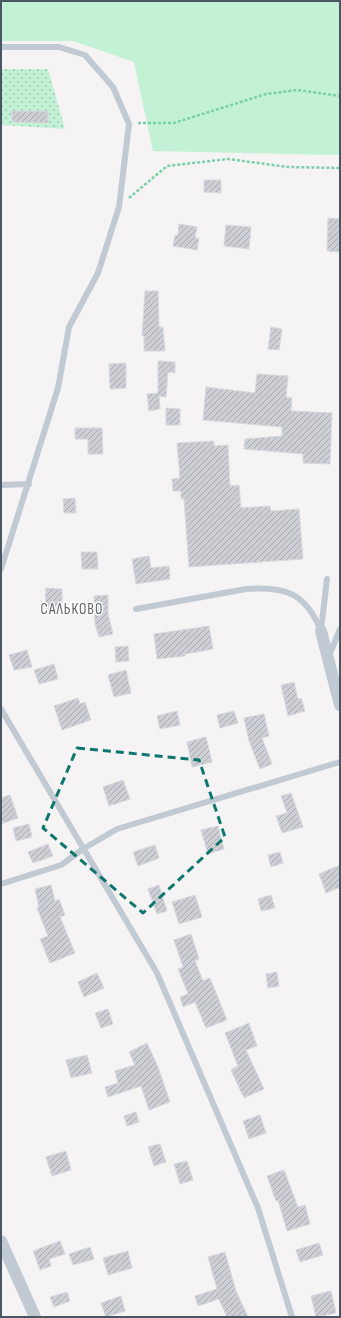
<svg xmlns="http://www.w3.org/2000/svg" width="341" height="1318" font-family="'Sofia Sans Condensed',sans-serif">
<defs>
<pattern id="garden-dots" width="8" height="8" patternUnits="userSpaceOnUse"><rect width="8" height="8" fill="#c3f1d5"/><path d="M2 2h.1M6 6h.1" fill="none" stroke="#a0c6b0" stroke-width="1.8" stroke-linecap="round"/></pattern>
<pattern id="building-hatch" width="6" height="6" patternUnits="userSpaceOnUse"><rect width="6" height="6" fill="#cdcfd5"/><path d="M-1 1l2-2M0 6l6-6M5 7l2-2" fill="none" stroke="#a8abb0"/></pattern>
</defs>
<rect width="100%" height="100%" fill="#f5f3f3"/>
<path fill="#c3f1d5" d="M1 1H340V155L153 151 134 62 73 41H1Z"/>
<path fill="url(#garden-dots)" d="M1 69H48L65 129 1 125Z"/>
<g fill="url(#building-hatch)" stroke="#d7d9de">
<path d="M12 111H48V123L12 122Z"/>
<path d="M204 180H221V193L204 192Z"/>
<path d="M328 218 340 219V252L327 251Z"/>
<path d="M179 224 197 227 195 238H199L197 250 173 246 175 235H178Z"/>
<path d="M226 225 251 227 249 249 224 246Z"/>
<path d="M145 291H158L159 327H163L165 351H144V336H142Z"/>
<path d="M271 327 282 329 279 350 268 349Z"/>
<path d="M158 361 175 362V373L168 372 166 397 159 396 160 409 149 411 147 394 158 393Z"/>
<path d="M126 363V388L110 389 109 364Z"/>
<path d="M257 374 288 376 286 397 292 398 291 411 332 413 330 464 303 463V454L244 449 245 439 282 436V427L203 420 206 387 255 393Z"/>
<path d="M166 408 180 409V425H166Z"/>
<path d="M75 428H102L103 454H88V439H75Z"/>
<path d="M214 441V446L228 445 230 486 239 485 241 508 270 506 271 511 299 509 303 559 189 567 184 499H181V491H173L172 479 180 478 177 443Z"/>
<path d="M75 498 76 513H64L63 499Z"/>
<path d="M81 552H97L98 569H82Z"/>
<path d="M149 556 151 568 169 566 170 579 136 584 132 559Z"/>
<path d="M46 588 62 589V611H45Z"/>
<path d="M108 595V614L113 634 99 637 95 624 94 596Z"/>
<path d="M209 626 213 649 185 654V656L157 659 154 634Z"/>
<path d="M128 646 129 661 116 662 115 647Z"/>
<path d="M27 650 32 667 14 670 9 655Z"/>
<path d="M54 664 58 679 39 684 34 670Z"/>
<path d="M126 670 131 693 114 697 108 675Z"/>
<path d="M294 682 298 699 301 698 305 711 288 716 281 685Z"/>
<path d="M78 698 80 704 85 702 91 720 62 730 54 706Z"/>
<path d="M177 711 180 725 160 729 157 716Z"/>
<path d="M234 711 238 723 220 728 217 715Z"/>
<path d="M264 714 269 736 262 738 272 764 260 769 249 741 244 718Z"/>
<path d="M206 737 212 762 192 767 187 742Z"/>
<path d="M123 780 130 799 109 806 103 787Z"/>
<path d="M291 793 303 827 282 833 276 816 287 813 281 796Z"/>
<path d="M10 795 18 818 1 824V798Z"/>
<path d="M29 824 32 837 16 841 13 828Z"/>
<path d="M218 826 224 849 208 854 201 830Z"/>
<path d="M48 844 53 856 33 863 28 852Z"/>
<path d="M155 845 159 858 138 866 133 852Z"/>
<path d="M280 852 283 863 271 867 268 855Z"/>
<path d="M340 865V887L326 893 319 874Z"/>
<path d="M51 885 55 901 59 899 65 915 60 917 75 953 50 963 40 939 48 936 37 908 39 907 35 889Z"/>
<path d="M159 885 167 911 157 914 148 889Z"/>
<path d="M195 895 202 917 179 924 172 902Z"/>
<path d="M271 895 275 908 261 911 258 899Z"/>
<path d="M191 934 199 959 195 961 203 981 210 978 227 1020 206 1028 195 1002 183 1007 180 997 188 994 178 969 183 967 174 940Z"/>
<path d="M277 972 279 986 268 988 266 974Z"/>
<path d="M97 973 104 988 84 997 78 982Z"/>
<path d="M108 1009 113 1024 101 1028 95 1013Z"/>
<path d="M249 1023 257 1046 246 1050 264 1089 244 1098 231 1070 238 1066 225 1033Z"/>
<path d="M147 1043 158 1067 170 1102 149 1110 141 1086 108 1097 105 1087 118 1083 115 1071 135 1065 129 1052Z"/>
<path d="M87 1055 92 1073 71 1078 66 1060Z"/>
<path d="M136 1112 139 1122 127 1126 124 1116Z"/>
<path d="M260 1115 266 1133 249 1139 243 1121Z"/>
<path d="M160 1144 166 1162 154 1166 148 1147Z"/>
<path d="M66 1151 71 1170 52 1176 46 1157Z"/>
<path d="M187 1161 193 1180 180 1184 174 1164Z"/>
<path d="M284 1170 298 1207 305 1205 310 1224 287 1231 278 1200 276 1201 267 1176Z"/>
<path d="M60 1241 65 1254 49 1259 51 1266 40 1270 33 1251Z"/>
<path d="M319 1243 323 1255 300 1262 296 1250Z"/>
<path d="M90 1247 94 1259 73 1265 69 1254Z"/>
<path d="M128 1251 132 1268 108 1275 103 1258Z"/>
<path d="M225 1252 236 1291 248 1317H227L219 1299 198 1306 195 1296 217 1289 208 1257Z"/>
<path d="M331 1291 336 1313 316 1317 311 1296Z"/>
<path d="M67 1292 70 1301 54 1307 50 1297Z"/>
<path d="M121 1296 125 1311 106 1317 101 1303Z"/>
</g>
<g fill="none" stroke-linecap="round" stroke-linejoin="round">
<g stroke="#7ad0a6" stroke-width="2.5" stroke-dasharray="3 2" stroke-linecap="butt">
<path d="M138 123H174L266 94 297 90 340 96"/>
<path d="M129 198 167 166 228 159 288 167 340 168"/>
</g>
<g stroke="#c1cad2" stroke-width="6">
<path d="M1 47H59L85 55 113 87 129 124 119 207 98 273 69 327 58 388 1 569"/>
<path d="M1 485 29 484"/>
<path d="M136 609 246 589C285 586 306 593 321 631"/>
<path d="M321 630 327 579"/>
<path d="M329 656 340 629"/>
<path d="M1 709 157 973 258 1208 292 1317"/>
<path d="M1 884 61 865 83 849 117 829 340 762"/>
</g>
<g stroke="#c1cad2" stroke-width="12">
<path d="M321 631 340 705"/>
<path d="M1 1241 35 1317"/>
</g>
</g>
<path fill="none" stroke="#0f766e" stroke-width="3" stroke-dasharray="8 5" stroke-linejoin="round" d="M77 748 199 760 225 837 143 913 43 828Z"/>
<g text-anchor="middle" stroke-width="3" stroke-linejoin="round" paint-order="stroke">
<g font-size="15" letter-spacing="1" fill="#5f6368" stroke="#fff">
<text x="72" y="614">САЛЬКОВО</text>
</g>
</g>
<rect width="341" height="1318" fill="none" stroke="#4a5661" stroke-width="4"/>
</svg>
